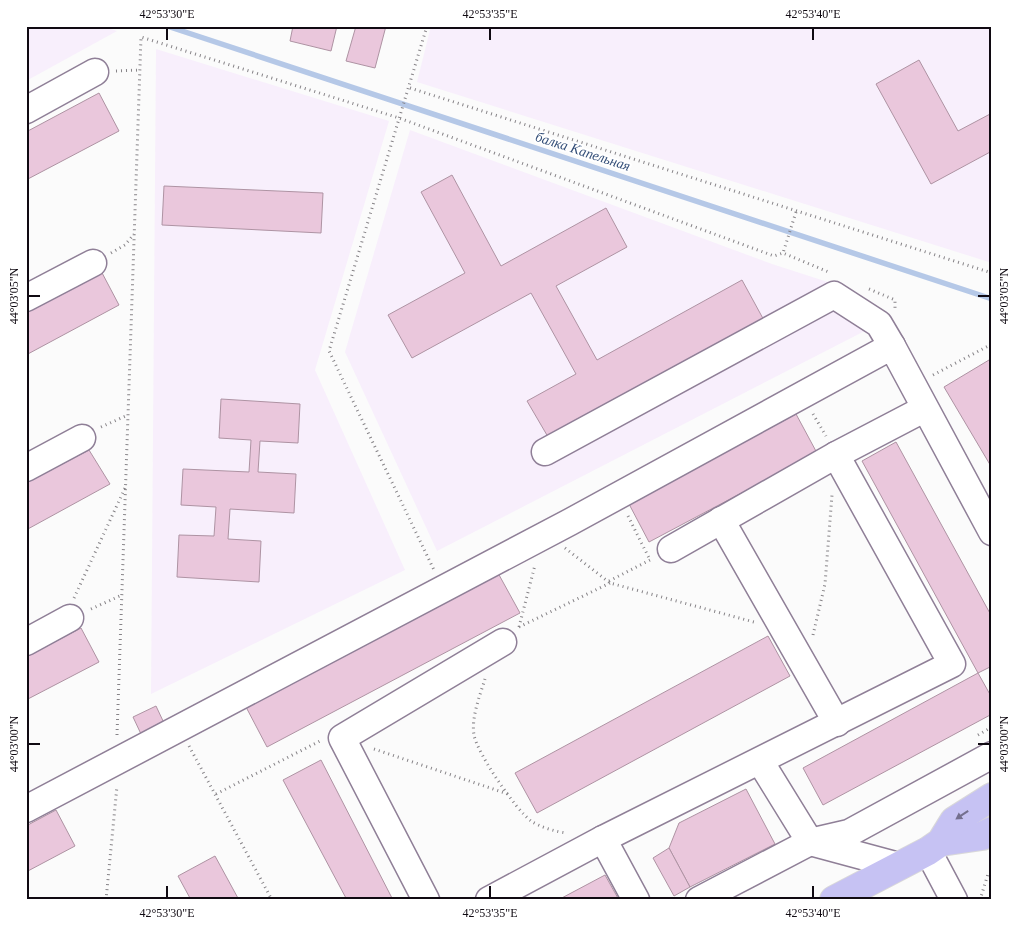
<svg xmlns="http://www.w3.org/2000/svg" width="1018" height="926" font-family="Georgia,serif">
<rect width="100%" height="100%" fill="#fbfbfb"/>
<g fill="#f8effc">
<path d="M26 26H101L117 31 26 81Z"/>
<path d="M431 26H992V263L417 82Z"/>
<path d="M156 49 389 121 315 370 405 570 151 694Z"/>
<path d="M410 130 772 264 834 284 890 318 437 551 345 352Z"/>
</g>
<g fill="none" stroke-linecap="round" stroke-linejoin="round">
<path stroke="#b5c8e7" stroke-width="5.5" d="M167 26 992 299"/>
</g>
<g fill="#eac7dc" stroke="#ae93a3">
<path d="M293 26H337L331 51 290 41Z"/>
<path d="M356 26H386L375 68 346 61Z"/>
<path d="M919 60 958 131 992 113V151L931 184 876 84Z"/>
<path d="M99 93 119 131 26 180V132Z"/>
<path d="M452 175 501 266 606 208 627 247 556 286 597 360 742 280 766 324 551 442 527 401 576 374 531 293 412 358 388 315 465 273 421 192Z"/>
<path d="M164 186 323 193 321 233 162 225Z"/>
<path d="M100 269 119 305 26 355V309Z"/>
<path d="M989 360 992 365V468L944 387Z"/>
<path d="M221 399 300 404 298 443 260 441 258 472 296 474 294 513 230 509 228 539 261 541 259 582 177 577 179 535 214 536 216 507 181 505 183 469 249 472 251 440 219 438Z"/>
<path d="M796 414 817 453 649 542 629 504Z"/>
<path d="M896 442 992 617V666L978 673 862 461Z"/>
<path d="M89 450 110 484 26 530V483Z"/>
<path d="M498 573 520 613 267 747 246 707Z"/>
<path d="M81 628 99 662 26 700V657Z"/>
<path d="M768 636 790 676 537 813 515 773Z"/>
<path d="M978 673 992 698V714L823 805 803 768Z"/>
<path d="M156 706 164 723 141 734 133 717Z"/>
<path d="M321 760 393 900H347L283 780Z"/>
<path d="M746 789 775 844 690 887 669 848 679 823Z"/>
<path d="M56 810 75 846 26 872V826Z"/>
<path d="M669 848 690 887 674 896 653 858Z"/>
<path d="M215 856 239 900H191L178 876Z"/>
<path d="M605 875 619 900H558Z"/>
</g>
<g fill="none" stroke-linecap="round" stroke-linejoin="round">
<g stroke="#8f7f97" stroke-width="29">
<g id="minor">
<path d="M26 110 95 72"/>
<path d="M26 298 93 263"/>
<path d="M545 452 834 295 879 324 892 346"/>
<path d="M26 468 82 438"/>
<path d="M721 520 837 723"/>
<path d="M671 549 836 455 924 409"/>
<path d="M26 642 70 618"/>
<path d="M760 761 810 842 899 866"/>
<path d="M26 809 570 522 892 346 992 532"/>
<path d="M603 839 636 900"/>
<path d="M928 851 954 900"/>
<path d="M426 900 342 738 503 642"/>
<path d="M489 900 603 839 952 664 836 455"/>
<path d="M699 900 810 842 849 833 992 755"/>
</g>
</g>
<g stroke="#d9d8d9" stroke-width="30">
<g id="major">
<path d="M941 842 982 836 992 831"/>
<path d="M834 900 928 851 941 842 954 821 992 797"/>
</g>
</g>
<g stroke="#868387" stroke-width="3" stroke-dasharray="1 4" stroke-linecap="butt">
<path d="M427 26 329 351 434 570"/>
<path d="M116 71 140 70"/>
<path d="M410 88 992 273"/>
<path d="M796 212 783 253 831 273"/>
<path d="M111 253 125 245 134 234"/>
<path d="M869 289 895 300V310"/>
<path d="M933 375 992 344"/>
<path d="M813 414 826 436"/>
<path d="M101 427 128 415"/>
<path d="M628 516 649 558"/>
<path d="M565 548 610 583 754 622"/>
<path d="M609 581 652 559"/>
<path d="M74 598 125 488"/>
<path d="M91 609 122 595"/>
<path d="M519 627 535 565"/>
<path d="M519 627 610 583"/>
<path d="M813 635 825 584 832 495"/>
<path d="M485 679C480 695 471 718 474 735 477 753 516 810 531 821 540 827 556 832 567 833"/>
<path d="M117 735 141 37 399 118 774 256 783 253"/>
<path d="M978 735 992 727"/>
<path d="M189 746 272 900"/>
<path d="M374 749 508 794"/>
<path d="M216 794 320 741"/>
<path d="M106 900 117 786"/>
<path d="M980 900 988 874 992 872"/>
</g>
<use href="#minor" stroke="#fff" stroke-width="26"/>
<use href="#major" stroke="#c6c2f3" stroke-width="28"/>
</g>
<defs><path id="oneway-solid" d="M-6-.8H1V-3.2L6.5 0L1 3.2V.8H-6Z" transform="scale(1.25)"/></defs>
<use fill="#746f8e" href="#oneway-solid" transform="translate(962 815) rotate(146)"/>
<path fill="none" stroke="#100a12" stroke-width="2" d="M167 28V40M490 28V40M813 28V40M28 296H40M978 296H990M28 744H40M978 744H990M167 886V898M490 886V898M813 886V898"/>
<g text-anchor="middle" stroke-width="4" stroke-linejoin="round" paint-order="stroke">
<g font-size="14" font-style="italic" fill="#334e78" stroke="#fff">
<text transform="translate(583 151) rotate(18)" y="5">балка Капельная</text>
</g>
</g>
<rect width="1018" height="926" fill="none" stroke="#ffffff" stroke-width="55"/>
<rect x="28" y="28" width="962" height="870" fill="none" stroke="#100a12" stroke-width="2"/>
<g font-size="12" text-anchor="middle" fill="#100a12">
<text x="167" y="18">42°53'30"E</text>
<text x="490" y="18">42°53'35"E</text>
<text x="813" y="18">42°53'40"E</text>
<text transform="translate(14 296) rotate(-90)" y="4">44°03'05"N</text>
<text transform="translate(1004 296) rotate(-90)" y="4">44°03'05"N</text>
<text transform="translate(14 744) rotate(-90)" y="4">44°03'00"N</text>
<text transform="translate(1004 744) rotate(-90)" y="4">44°03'00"N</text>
<text x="167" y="917">42°53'30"E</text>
<text x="490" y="917">42°53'35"E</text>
<text x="813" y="917">42°53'40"E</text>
</g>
</svg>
